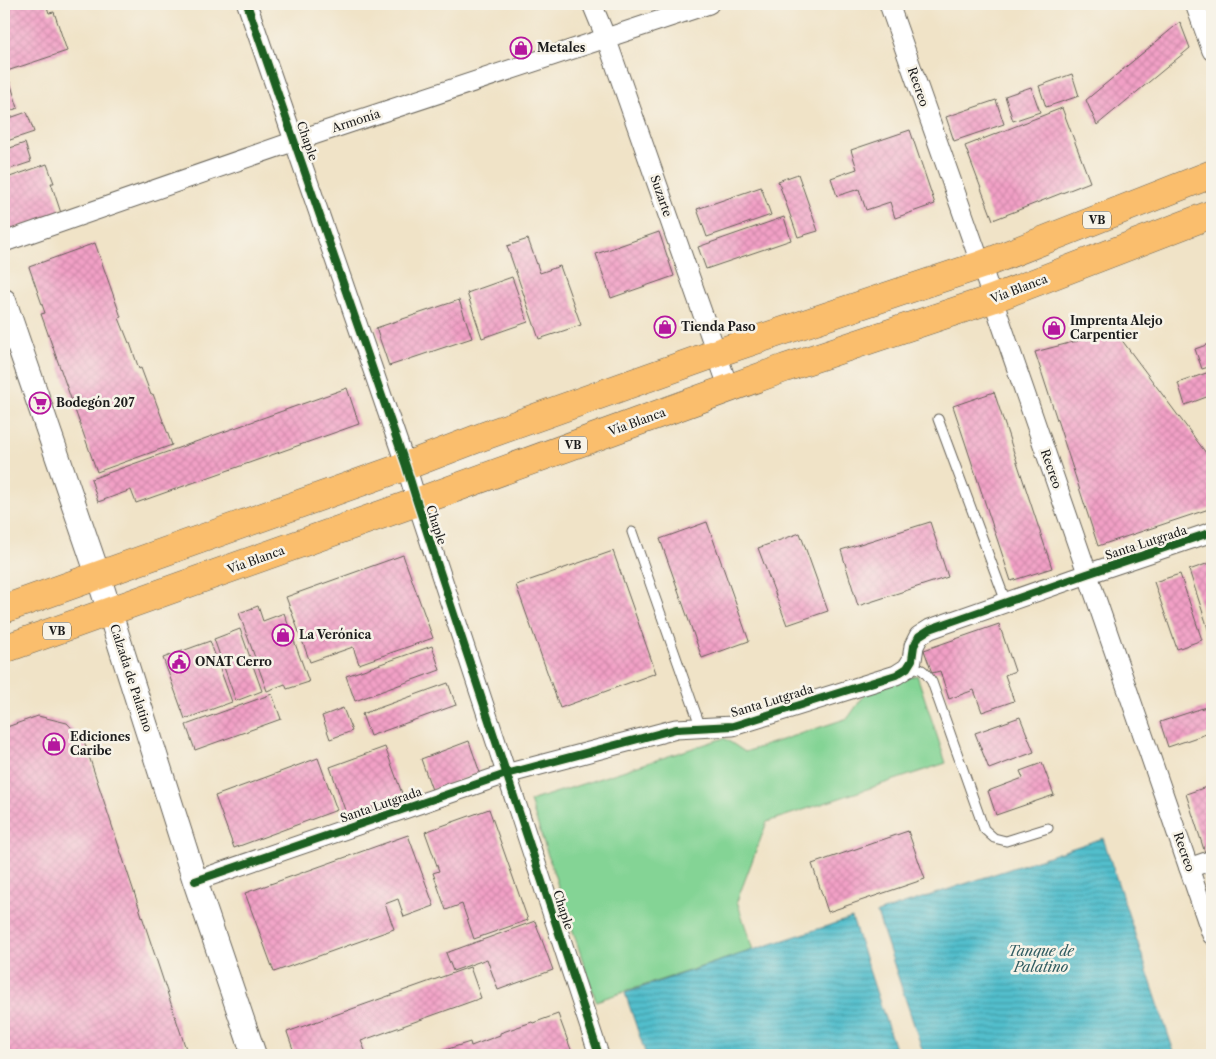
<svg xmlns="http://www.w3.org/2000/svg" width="1216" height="1059" font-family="'Libre Caslon Text',serif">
<defs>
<pattern id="water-rules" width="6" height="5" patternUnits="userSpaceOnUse" patternTransform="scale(1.25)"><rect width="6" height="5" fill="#52becc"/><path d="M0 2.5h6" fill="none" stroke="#439aa5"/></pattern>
<pattern id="building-cross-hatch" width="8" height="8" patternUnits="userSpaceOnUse" patternTransform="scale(1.25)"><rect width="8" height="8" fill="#f2a0c6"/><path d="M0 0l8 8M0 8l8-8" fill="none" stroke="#cf89aa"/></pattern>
</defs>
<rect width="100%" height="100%" fill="#f7f3e8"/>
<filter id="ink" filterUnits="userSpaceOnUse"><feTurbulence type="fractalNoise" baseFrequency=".02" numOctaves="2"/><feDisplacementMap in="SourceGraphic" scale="10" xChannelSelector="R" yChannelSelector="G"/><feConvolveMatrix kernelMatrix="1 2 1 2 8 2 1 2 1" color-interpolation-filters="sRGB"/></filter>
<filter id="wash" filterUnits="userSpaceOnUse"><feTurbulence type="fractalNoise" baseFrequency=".0096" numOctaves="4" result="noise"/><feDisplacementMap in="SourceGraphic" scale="20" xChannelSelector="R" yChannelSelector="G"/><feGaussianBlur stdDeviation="1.12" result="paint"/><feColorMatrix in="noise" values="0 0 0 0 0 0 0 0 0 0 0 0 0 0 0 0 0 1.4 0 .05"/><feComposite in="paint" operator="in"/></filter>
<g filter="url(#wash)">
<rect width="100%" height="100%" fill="#f0e3c7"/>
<path fill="#84d495" stroke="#507858" d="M917 675 946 763 767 822 737 901 753 950 596 1001 530 801 724 738 745 752 848 718 867 691Z"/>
<g fill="url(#water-rules)" stroke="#376d74">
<path d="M1103 838 1175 1055H924L877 913Z"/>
<path d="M852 918 897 1055H646L625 993 753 950Z"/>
</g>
<g id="blocks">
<g fill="url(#building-cross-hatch)">
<path d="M15 4H46L49 13 54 12 67 51 4 72V8Z"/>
<path d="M1180 22 1190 48 1097 125 1086 100Z"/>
<path d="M1072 74 1079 96 1046 107 1039 86Z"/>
<path d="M10 82 18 108 4 113V84Z"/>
<path d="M1031 87 1040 112 1013 121 1005 96Z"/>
<path d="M996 100 1004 124 954 141 946 117Z"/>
<path d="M1062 108 1090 182 993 220 965 146Z"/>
<path d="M27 112 34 132 4 142V120Z"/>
<path d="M910 130 935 204 895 218 890 202 866 210 859 189 837 196 831 178 857 169 851 150Z"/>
<path d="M25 143 31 162 4 171V150Z"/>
<path d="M47 164 54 183H51L61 213 8 231 4 220V179Z"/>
<path d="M798 174 818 231 798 237 778 181Z"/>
<path d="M761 187 771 215 707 237 697 209Z"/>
<path d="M784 217 791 240 706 269 698 247Z"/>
<path d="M659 232 674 276 611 298 596 254Z"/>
<path d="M528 239 540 273 560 266 581 325 539 339 507 246Z"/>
<path d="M95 243 121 317 119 318 129 343H130L139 369 141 368 151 395 153 394 172 445 97 472 41 314 45 313 29 267Z"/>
<path d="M512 277 528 322 482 338 467 293Z"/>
<path d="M459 300 472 338 389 366 376 328Z"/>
<path d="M1115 331 1212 461V508L1098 546 1035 352Z"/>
<path d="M1212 343V366L1202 369 1195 349Z"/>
<path d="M1212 371V395L1185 405 1178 383Z"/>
<path d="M347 388 359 424 136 503 131 490 98 502 91 479Z"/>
<path d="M994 392 1052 568 1011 581 953 406Z"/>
<path d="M707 522 749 641 702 658 660 539Z"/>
<path d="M930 522 948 577 858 606 841 550Z"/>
<path d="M800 533 828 611 787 625 758 548Z"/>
<path d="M613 551 656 673 560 708 516 585Z"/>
<path d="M403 555 433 638 359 664 353 647 310 662 286 597Z"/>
<path d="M1212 562V641L1189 570Z"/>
<path d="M1180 574 1202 640 1177 649 1154 582Z"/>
<path d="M258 606 263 621 284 613 309 682 287 689 285 684 267 691 239 613Z"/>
<path d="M999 624 1015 671 1005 675 1014 701 982 712 974 690 949 699 940 671 932 673 924 650Z"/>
<path d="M240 629 262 691 236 701 214 639Z"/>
<path d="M210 641 232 702 185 719 163 658Z"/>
<path d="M432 646 440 670 355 701 346 676Z"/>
<path d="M448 683 456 705 370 736 362 714Z"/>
<path d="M272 694 281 719 195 750 186 725Z"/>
<path d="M1212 705V732L1168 747 1160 722Z"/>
<path d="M343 708 352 731 330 739 322 716Z"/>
<path d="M38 716 67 723 84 741 188 1055H4V728Z"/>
<path d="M1020 717 1034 752 989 769 975 733Z"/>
<path d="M469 741 480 773 432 790 421 759Z"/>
<path d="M385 747 403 796 347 816 330 767Z"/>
<path d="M318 758 337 810 234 848 215 796Z"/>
<path d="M1042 763 1054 795 996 815 988 791 1023 778 1020 771Z"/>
<path d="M1212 785V854L1206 856 1186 794Z"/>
<path d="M489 809 528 920 474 939 462 904 446 910 433 873 439 871 425 832Z"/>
<path d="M908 831 925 879 828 912 812 864Z"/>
<path d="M408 835 434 906 404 917 398 899 385 904 394 929 274 972 245 893Z"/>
<path d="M535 921 553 970 498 990 487 959 453 971 446 953Z"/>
<path d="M470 967 481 998 361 1041 367 1055H295L287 1032Z"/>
<path d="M558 1014 573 1055H429L470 1042 471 1046 500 1035V1033L532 1022 533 1023Z"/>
</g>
</g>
</g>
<g filter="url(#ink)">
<use href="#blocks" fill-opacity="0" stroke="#666258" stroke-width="1"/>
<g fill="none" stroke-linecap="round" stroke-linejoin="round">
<g stroke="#666258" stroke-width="11">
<g id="service">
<path d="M938 419 1006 602"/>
<path d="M632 532 701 728"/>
<path d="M907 668C922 667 924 670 932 682L984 829 994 838 1006 841 1048 828"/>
</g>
</g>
<g stroke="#666258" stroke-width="21">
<g id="minor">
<path d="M247 4 406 466 417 502 599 1055"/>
<path d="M592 4 606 38 729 389"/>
<path d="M889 4 981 265 1212 935"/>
<path d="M1195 4 1212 51"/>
<path d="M4 242 295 141 709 4"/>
<path d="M1189 868 1212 860"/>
<path d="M195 881 506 774 676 729 733 726 896 675 907 668 912 660 914 646 919 636 930 629 1087 574 1212 532"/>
</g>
</g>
<g stroke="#666258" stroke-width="26">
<path id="tertiary" d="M4 301 98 575 195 881 254 1055"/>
</g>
<g stroke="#666258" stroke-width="29">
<g id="primary">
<path d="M4 609 406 466 484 436 717 353 981 265 1212 174"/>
<path d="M4 649 417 502 785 368 992 299 1212 214"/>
</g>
</g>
<use href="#service" stroke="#fff" stroke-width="9"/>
<use href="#minor" stroke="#fff" stroke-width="19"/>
<use href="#tertiary" stroke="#fff" stroke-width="24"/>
<use href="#primary" stroke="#fabe6d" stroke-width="28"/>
<g stroke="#f7f3e8" stroke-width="11">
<g id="cycleway">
<path d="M247 4 406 466 417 502 599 1055"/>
<path d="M195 881 506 774 676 729 733 726 896 675 907 668 912 660 914 646 919 636 930 629 1087 574 1212 532"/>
</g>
</g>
<use href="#cycleway" stroke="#1b5e20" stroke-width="8"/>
</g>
</g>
<defs>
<g id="shop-ring" transform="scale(1.125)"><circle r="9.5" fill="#f7f3e8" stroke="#b5179e" stroke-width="1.5"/><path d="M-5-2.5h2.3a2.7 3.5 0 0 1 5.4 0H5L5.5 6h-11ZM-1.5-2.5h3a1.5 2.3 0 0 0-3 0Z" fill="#b5179e"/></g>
<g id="supermarket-ring" transform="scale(1.125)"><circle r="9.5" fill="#f7f3e8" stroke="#b5179e" stroke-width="1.5"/><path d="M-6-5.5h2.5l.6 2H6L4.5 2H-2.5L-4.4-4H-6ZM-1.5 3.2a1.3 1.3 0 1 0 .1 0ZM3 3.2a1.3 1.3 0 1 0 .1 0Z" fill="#b5179e"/></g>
<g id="civic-ring" transform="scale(1.125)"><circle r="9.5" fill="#f7f3e8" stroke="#b5179e" stroke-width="1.5"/><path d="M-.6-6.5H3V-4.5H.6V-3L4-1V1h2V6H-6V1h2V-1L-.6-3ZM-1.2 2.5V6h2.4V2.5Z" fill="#b5179e"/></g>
</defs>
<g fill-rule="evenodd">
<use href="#shop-ring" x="521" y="48"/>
<use href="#shop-ring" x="665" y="327"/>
<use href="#shop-ring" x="1054" y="328"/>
<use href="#supermarket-ring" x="40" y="403"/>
<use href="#shop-ring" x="283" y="635"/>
<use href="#civic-ring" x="179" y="662"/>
<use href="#shop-ring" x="54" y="744"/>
</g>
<g text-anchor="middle" stroke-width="5" stroke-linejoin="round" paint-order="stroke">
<g fill="#f7f3e8" stroke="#5e5c59" stroke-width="1">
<rect x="1083" y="211.5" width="28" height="17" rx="4"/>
<rect x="559" y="436.5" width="28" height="17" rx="4"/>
<rect x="43" y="622.5" width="28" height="17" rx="4"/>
</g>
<g font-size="11" font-weight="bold" fill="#1c1c1c">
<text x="1097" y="224">VB</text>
<text x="573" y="449">VB</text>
<text x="57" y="635">VB</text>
</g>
<g font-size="12" font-weight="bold" fill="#1c1c1c" stroke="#f7f3e8" text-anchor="start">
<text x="537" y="52">Metales</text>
<text x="1070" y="325">Imprenta Alejo<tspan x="1070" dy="14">Carpentier</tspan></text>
<text x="681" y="331">Tienda Paso</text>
<text x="56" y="407">Bodegón 207</text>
<text x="299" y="639">La Verónica</text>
<text x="195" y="666">ONAT Cerro</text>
<text x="70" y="741">Ediciones<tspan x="70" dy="14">Caribe</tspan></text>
</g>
<g font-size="12" fill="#1c1c1c" stroke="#f7f3e8">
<text transform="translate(918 87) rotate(71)" y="4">Recreo</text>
<text transform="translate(356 121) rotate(-18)" y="4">Armonía</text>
<text transform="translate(307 141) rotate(71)" y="4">Chaple</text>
<text transform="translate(661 196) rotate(71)" y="4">Suzarte</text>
<text transform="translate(1019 289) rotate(-21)" y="4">Vía Blanca</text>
<text transform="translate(637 422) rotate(-20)" y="4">Vía Blanca</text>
<text transform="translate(1051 469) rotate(71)" y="4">Recreo</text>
<text transform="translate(436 525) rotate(72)" y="4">Chaple</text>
<text transform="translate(1146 543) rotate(-18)" y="4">Santa Lutgrada</text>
<text transform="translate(256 560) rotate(-20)" y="4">Vía Blanca</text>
<text transform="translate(131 678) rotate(72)" y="4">Calzada de Palatino</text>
<text transform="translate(772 701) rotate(-17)" y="4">Santa Lutgrada</text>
<text transform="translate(381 805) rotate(-19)" y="4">Santa Lutgrada</text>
<text transform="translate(1184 852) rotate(71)" y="4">Recreo</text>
<text transform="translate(563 910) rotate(72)" y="4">Chaple</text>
</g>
<g font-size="14" font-style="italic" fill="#325d62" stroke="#f7f3e8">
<text x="1041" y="956">Tanque de<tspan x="1041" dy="16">Palatino</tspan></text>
</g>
</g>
<rect width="1216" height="1059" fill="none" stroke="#f7f3e8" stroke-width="20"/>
</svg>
